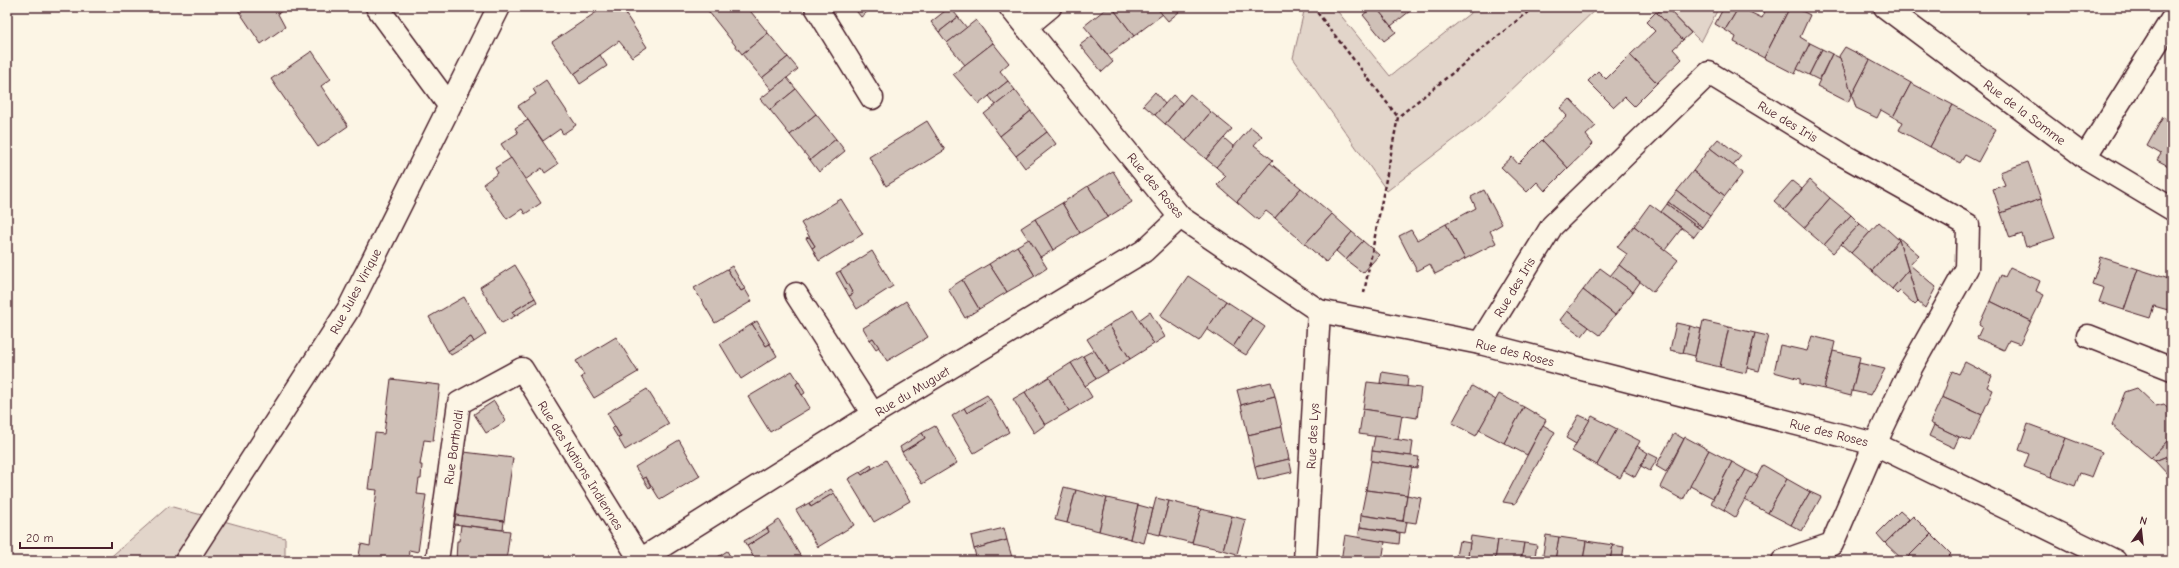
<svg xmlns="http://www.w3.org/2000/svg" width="2179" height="568" font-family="'Comic Neue',sans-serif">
<rect width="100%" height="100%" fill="#fcf5e5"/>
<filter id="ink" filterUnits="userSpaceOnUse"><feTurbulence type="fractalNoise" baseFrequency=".025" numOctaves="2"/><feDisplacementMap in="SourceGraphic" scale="8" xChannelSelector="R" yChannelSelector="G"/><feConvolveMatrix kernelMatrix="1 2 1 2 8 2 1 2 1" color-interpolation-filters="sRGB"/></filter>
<g filter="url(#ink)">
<g fill="#e2d5ca" stroke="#967a7a">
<path d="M1305 7H1334L1390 76 1478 7H1598L1481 119 1387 191 1293 58Z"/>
<path d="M1666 7H1719L1701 42Z"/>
<path d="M169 506 285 538V561H106Z"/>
</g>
<g fill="#cfc0b7" stroke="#4a1f2b">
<path d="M236 7H283L284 9 278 14 285 27 261 44Z"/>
<path d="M604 7H621L647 47 632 57 619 41 574 74 552 42Z"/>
<path d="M705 7H747L768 33 742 54Z"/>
<path d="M853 7H869L871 9 861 17Z"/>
<path d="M950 7 958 17 939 32 931 22Z"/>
<path d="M1108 7H1112L1134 36 1108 55 1084 26Z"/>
<path d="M1112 7H1156L1163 14 1134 36Z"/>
<path d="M1156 7H1174L1179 12 1168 21Z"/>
<path d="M1373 7H1376L1396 32 1384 41 1363 15Z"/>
<path d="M1376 7H1415L1391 26Z"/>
<path d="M1664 7H1666L1691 33 1683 40 1657 13Z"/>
<path d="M1724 7H1739L1725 30 1715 24Z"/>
<path d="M1739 7 1762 18 1767 7H1790L1764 58 1734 42 1736 37 1725 30Z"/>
<path d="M1790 7H1794L1810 15 1800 37 1810 43 1795 74 1764 58Z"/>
<path d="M1656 12 1683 40 1673 49 1682 59 1657 83 1630 55 1655 31 1646 22Z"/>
<path d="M958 17 967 28 947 43 939 32Z"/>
<path d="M976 20 993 43 965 65 947 43Z"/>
<path d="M768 33 788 57 762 78 742 54Z"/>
<path d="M1092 36 1113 62 1102 72 1080 45Z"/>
<path d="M993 43 1009 63 1000 71 1008 81 979 104 953 74Z"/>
<path d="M1810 43 1822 49 1809 75 1797 69Z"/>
<path d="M1845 47 1870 60 1852 95 1839 56Z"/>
<path d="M1822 49 1832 54 1819 80 1809 75Z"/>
<path d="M312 51 331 79 321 86 348 126 318 147 271 79Z"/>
<path d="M1832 54 1840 58 1852 94 1848 102 1817 86Z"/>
<path d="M600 55 607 66 580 84 574 74Z"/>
<path d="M1630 55 1657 83 1634 106 1625 97 1614 107 1588 81 1598 71 1606 79Z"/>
<path d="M788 57 798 69 772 90 762 78Z"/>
<path d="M1870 60 1911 83 1893 117 1881 110 1877 118 1856 108 1852 95Z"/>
<path d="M787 78 796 89 770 110 760 99Z"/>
<path d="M546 80 576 125 563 134 560 129 543 141 518 106 536 94 533 89Z"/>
<path d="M1008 81 1015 90 996 105 989 96Z"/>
<path d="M1911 83 1953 105 1930 147 1899 130 1903 122 1893 117Z"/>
<path d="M796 89 816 114 790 135 770 110Z"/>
<path d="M1015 90 1031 111 1000 136 984 114Z"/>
<path d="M1155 92 1165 104 1155 115 1143 105Z"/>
<path d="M1190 94 1211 112 1186 141 1165 124Z"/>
<path d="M1173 95 1182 103 1165 124 1155 115Z"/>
<path d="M1570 99 1596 126 1586 135 1593 144 1568 168 1542 140 1567 116 1560 108Z"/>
<path d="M1953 105 1996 129 1978 162 1965 155 1960 163 1930 147Z"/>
<path d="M1031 111 1047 132 1016 156 1000 136Z"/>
<path d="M1211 112 1232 129 1206 159 1186 141Z"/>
<path d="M816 114 836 139 810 160 790 135Z"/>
<path d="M2163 117 2172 122V168L2157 160 2161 154 2147 146Z"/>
<path d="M528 120 558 164 545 173 542 168 525 180 501 144 518 133 515 128Z"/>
<path d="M927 121 945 150 886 186 869 157Z"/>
<path d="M1251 127 1262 136 1254 145 1273 160 1237 202 1217 185 1226 176 1216 167Z"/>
<path d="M1047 132 1056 144 1025 168 1016 156Z"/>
<path d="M1224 138 1234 147 1216 167 1206 159Z"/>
<path d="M836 139 845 151 819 172 810 160Z"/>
<path d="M1718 139 1741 156 1733 166 1710 148Z"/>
<path d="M1542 140 1568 168 1545 191 1537 182 1527 192 1501 167 1512 157 1518 164Z"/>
<path d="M1710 148 1743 173 1725 196 1693 171Z"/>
<path d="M511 158 541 203 525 214 522 209 507 219 483 184 498 173 495 168Z"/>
<path d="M2028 162 2041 199 2001 213 1993 189 2005 185 2000 172Z"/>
<path d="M1270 163 1301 188 1275 218 1266 211 1258 220 1237 202Z"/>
<path d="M1113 171 1132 202 1108 217 1088 186Z"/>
<path d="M1693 171 1725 196 1710 216 1677 191Z"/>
<path d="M1810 180 1830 198 1804 228 1784 210Z"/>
<path d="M1792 181 1802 189 1784 210 1774 201Z"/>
<path d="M1088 186 1108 217 1080 233 1062 203Z"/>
<path d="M1301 188 1332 214 1305 244 1275 218Z"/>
<path d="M1484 190 1502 224 1490 231 1496 243 1465 259 1446 224 1476 208 1471 197Z"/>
<path d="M1677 191 1710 216 1702 227 1668 202Z"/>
<path d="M1830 198 1851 215 1824 245 1804 228Z"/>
<path d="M841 199 863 234 819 261 812 248 815 246 801 223Z"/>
<path d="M2041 199 2055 238 2026 247 2022 234 2010 238 2001 213Z"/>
<path d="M1668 202 1702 227 1700 229 1667 204Z"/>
<path d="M1062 203 1080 233 1053 250 1035 219Z"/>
<path d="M1650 204 1682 228 1665 250 1634 226Z"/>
<path d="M1667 204 1700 229 1694 237 1661 212Z"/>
<path d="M1332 214 1352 232 1326 262 1305 244Z"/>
<path d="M1851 215 1860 224 1833 253 1824 245Z"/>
<path d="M1035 219 1053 250 1040 257 1021 228Z"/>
<path d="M1879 222 1899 240 1872 271 1851 253Z"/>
<path d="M1446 224 1465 259 1435 274 1430 264 1417 271 1399 236 1411 230 1417 240Z"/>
<path d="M1860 224 1870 232 1851 253 1841 244Z"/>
<path d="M1634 226 1678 260 1653 292 1619 265 1627 254 1617 247Z"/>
<path d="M1352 232 1363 241 1346 260 1336 251Z"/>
<path d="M809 237 815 246 812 248 806 238Z"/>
<path d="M1898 237 1919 255 1910 265 1936 287 1925 308 1918 302Z"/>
<path d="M1029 239 1047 268 1035 276 1017 246Z"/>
<path d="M1899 240 1908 270 1892 289 1872 271Z"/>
<path d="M1363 241 1379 255 1363 273 1346 260Z"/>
<path d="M1017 246 1035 276 1007 292 989 264Z"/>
<path d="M872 251 893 286 857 309 849 296 853 294 840 271Z"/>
<path d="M2101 257 2138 269 2124 310 2099 302 2104 288 2092 284Z"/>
<path d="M989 264 1007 292 979 309 962 280Z"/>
<path d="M515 265 535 298 512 312 515 316 502 323 480 287Z"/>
<path d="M1619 265 1640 282 1633 292 1610 276Z"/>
<path d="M732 266 745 289 741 291 727 269Z"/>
<path d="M2010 267 2040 281 2036 291 2044 295 2031 321 1990 301 2001 275 2005 277Z"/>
<path d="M1600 268 1633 292 1615 315 1583 290Z"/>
<path d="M727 269 741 291 745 289 752 301 715 323 694 288Z"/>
<path d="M2138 269 2172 280V297L2168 310 2154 306 2150 318 2124 310Z"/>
<path d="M1908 270 1918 302 1915 305 1900 291 1897 294 1892 289Z"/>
<path d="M840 271 853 294 849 296 836 273Z"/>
<path d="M1188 276 1226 301 1199 341 1160 316Z"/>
<path d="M962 280 979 309 965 318 948 289Z"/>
<path d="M1583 290 1615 315 1600 335 1567 311Z"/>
<path d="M464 297 486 334 474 342 471 337 448 351 429 317Z"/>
<path d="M2172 297V311L2168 310Z"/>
<path d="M535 298 537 302 515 316 512 312Z"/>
<path d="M906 301 928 337 887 361 873 338 870 340 863 328Z"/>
<path d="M1226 301 1252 318 1233 347 1207 329Z"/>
<path d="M1990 301 2031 321 2020 344 2009 340 2004 350 1977 338 1982 327 1979 325Z"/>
<path d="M1133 310 1154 344 1130 359 1109 325Z"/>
<path d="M1567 311 1589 327 1582 336 1560 320Z"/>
<path d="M1150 312 1165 337 1154 344 1139 320Z"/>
<path d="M1252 318 1265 327 1246 355 1233 347Z"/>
<path d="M757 321 770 344 766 346 752 324Z"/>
<path d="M1703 321 1729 327 1720 367 1694 361Z"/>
<path d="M1676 323 1690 326 1683 353 1670 350Z"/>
<path d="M752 324 766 346 770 344 777 356 741 379 720 344Z"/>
<path d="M1109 325 1130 359 1108 372 1087 339Z"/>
<path d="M1690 326 1701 329 1695 356 1683 353Z"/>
<path d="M1729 327 1755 333 1746 373 1720 367Z"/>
<path d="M1755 333 1768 336 1759 371 1747 368Z"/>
<path d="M1812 336 1835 342 1824 389 1800 384V379L1774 372 1780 345 1807 351Z"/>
<path d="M471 337 474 342 451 355 448 351Z"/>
<path d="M616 337 638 372 594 398 581 377 584 375 576 361Z"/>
<path d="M873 338 879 347 876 349 870 340Z"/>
<path d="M1094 350 1108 372 1096 379 1083 356Z"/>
<path d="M1833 351 1860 357 1851 396 1824 389Z"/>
<path d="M1083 356 1096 379 1085 386 1071 363Z"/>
<path d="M1965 362 1992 376 1987 387 1993 390 1982 415 1942 397 1952 371 1959 374Z"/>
<path d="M1071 363 1092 397 1069 411 1049 377Z"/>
<path d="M1859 363 1885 369 1871 395 1852 391Z"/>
<path d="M792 371 799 382 796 384 810 408 770 432 748 397Z"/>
<path d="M1382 372 1408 376 1407 387 1380 383Z"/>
<path d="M1049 377 1069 411 1045 425 1025 392Z"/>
<path d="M391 379 440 385 433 441 424 440 420 465H422L421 479H419L417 494 426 495 418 552 409 550 408 561H358L361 544 370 546 377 490 368 489 375 433 384 434Z"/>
<path d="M799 382 805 393 802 395 796 384Z"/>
<path d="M1271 382 1275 396 1241 405 1237 390Z"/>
<path d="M1367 382 1421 388 1417 418 1363 409Z"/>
<path d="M1472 386 1496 400 1476 436 1452 423Z"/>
<path d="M2137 388 2156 406 2164 404 2172 411V436L2151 458 2112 425 2125 392Z"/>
<path d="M647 389 669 424 625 450 618 438 621 437 607 413Z"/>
<path d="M1025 392 1045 425 1034 433 1013 399Z"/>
<path d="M1499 394 1524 407 1504 443 1479 430Z"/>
<path d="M987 395 990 399 967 413 964 408Z"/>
<path d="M1275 396 1282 427 1248 435 1241 405Z"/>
<path d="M1942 397 1982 415 1971 441 1959 437 1930 423Z"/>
<path d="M990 399 1009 432 974 453 952 416 964 408 967 413Z"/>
<path d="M494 401 506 421 486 433 474 414Z"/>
<path d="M1524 407 1546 420 1527 455 1504 443Z"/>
<path d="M1363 409 1402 415 1398 440 1359 434Z"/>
<path d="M1579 415 1590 420 1576 444 1566 438Z"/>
<path d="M1592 416 1617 429 1597 465 1572 451Z"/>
<path d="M2028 424 2066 438 2051 477 2024 467 2029 454 2019 450Z"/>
<path d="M1543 425 1555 432 1515 504 1503 502Z"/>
<path d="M1934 425 1959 437 1954 448 1929 436Z"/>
<path d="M935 426 957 463 922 484 902 452 925 438 922 433Z"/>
<path d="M615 427 621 437 618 438 612 428Z"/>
<path d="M1282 427 1289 459 1255 467 1248 435Z"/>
<path d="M1617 429 1640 441 1620 478 1597 465Z"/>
<path d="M922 433 925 438 902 452 900 447Z"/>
<path d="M1674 433 1684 439 1666 472 1656 466Z"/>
<path d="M1375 436 1413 442 1411 456 1372 451Z"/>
<path d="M2172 436V454L2155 461 2151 458Z"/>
<path d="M1685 437 1709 450 1683 500 1660 487Z"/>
<path d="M2066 438 2102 452 2092 477 2080 473 2075 486 2051 477Z"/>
<path d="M679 440 700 476 660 500 646 477 643 479 635 467Z"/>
<path d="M1637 446 1648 453 1635 477 1624 471Z"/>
<path d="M1709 450 1732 462 1713 498 1690 486Z"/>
<path d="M1372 451 1419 457 1417 468 1371 461Z"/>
<path d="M464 452 513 458 504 521 456 515 458 498H456Z"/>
<path d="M1648 453 1658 458 1650 471 1641 466Z"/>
<path d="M2172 454V474L2170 477 2155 461Z"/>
<path d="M1289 459 1292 472 1258 480 1255 467Z"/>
<path d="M886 460 910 501 874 522 848 479 860 472 862 475Z"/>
<path d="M1371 461 1412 467 1407 495 1366 490Z"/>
<path d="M1732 462 1746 470 1724 510 1711 503Z"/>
<path d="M871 465 872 468 862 475 860 472Z"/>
<path d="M1763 465 1787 479 1768 513 1744 500Z"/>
<path d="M1746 470 1758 476 1735 517 1724 510Z"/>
<path d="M646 477 651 487 649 488 643 479Z"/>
<path d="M1787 479 1810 492 1791 525 1768 513Z"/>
<path d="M1064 487 1076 490 1067 523 1055 520Z"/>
<path d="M831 489 834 493 811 507 809 503Z"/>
<path d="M1076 490 1107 498 1099 531 1067 523Z"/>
<path d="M1366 490 1407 495 1403 521 1361 515Z"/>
<path d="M1810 492 1821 497 1802 531 1791 525Z"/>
<path d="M834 493 854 525 818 547 796 510 809 503 811 507Z"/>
<path d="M1407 495 1421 498 1416 523 1403 521Z"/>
<path d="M1107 498 1138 505 1130 539 1099 531Z"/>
<path d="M1156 498 1169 501 1160 535 1147 532Z"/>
<path d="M1169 501 1201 509 1192 543 1160 535Z"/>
<path d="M1138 505 1153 509 1144 543 1130 539Z"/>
<path d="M1201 509 1232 516 1223 550 1192 543Z"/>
<path d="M1900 511 1909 519 1885 543 1877 534Z"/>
<path d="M456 515 504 521 503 530 454 524Z"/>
<path d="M1361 515 1407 522 1405 533 1360 527Z"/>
<path d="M1232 516 1246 520 1237 554 1223 550Z"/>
<path d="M1913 516 1931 534 1904 561 1885 543Z"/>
<path d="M779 520 801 557 795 561H756L747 546 769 532 767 528Z"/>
<path d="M461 525 510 531 506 561H456L457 541H459Z"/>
<path d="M1360 527 1400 533 1399 544 1358 538Z"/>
<path d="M767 528 769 532 747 546 744 541Z"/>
<path d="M1004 528 1007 540 974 549 971 536Z"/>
<path d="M1931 534 1951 554 1944 561H1904Z"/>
<path d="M1345 535 1385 542 1382 561H1341Z"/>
<path d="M1546 535 1559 537 1555 561H1542Z"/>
<path d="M1471 536 1498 540 1495 561H1467Z"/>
<path d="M1559 537 1586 541 1583 561H1555Z"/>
<path d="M1007 540 1013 561H977L974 549Z"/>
<path d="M1498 540 1524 543 1521 561H1495Z"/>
<path d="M1459 541 1470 543 1467 561H1455Z"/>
<path d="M1586 541 1613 545 1610 561H1583Z"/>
<path d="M1524 543 1537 545 1534 561H1521Z"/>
<path d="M1613 545 1624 547 1622 561H1610Z"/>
<path d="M727 551 730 556 722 561H712Z"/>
<path d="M730 556 733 561H722Z"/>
</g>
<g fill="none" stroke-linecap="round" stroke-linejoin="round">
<g stroke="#4a1f2b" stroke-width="25">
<g id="minor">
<path d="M377 7 449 105"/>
<path d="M816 7 872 98"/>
<path d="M1010 7 1180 217 1319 311 1480 343 1875 444 2115 561"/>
<path d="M1885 7 2085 157 2172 209"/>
<path d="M1026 27 1050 7"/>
<path d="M2085 157 2172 19"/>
<path d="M796 294 873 414"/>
<path d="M2088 336 2172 369"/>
<path d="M1480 343 1552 226 1709 73 1843 155 1968 225 1967 268 1911 368 1875 444 1832 544 1783 561"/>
<path d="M640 560 873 414 1144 251 1180 217"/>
<path d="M186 561 348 310 499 7"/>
<path d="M437 561 459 403 522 369 641 561"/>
<path d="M1305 561 1319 311"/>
</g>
</g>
<g stroke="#4a1f2b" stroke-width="2.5" stroke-dasharray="4 3" stroke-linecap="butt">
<path d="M1313 7 1398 117"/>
<path d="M1364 293 1398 117 1534 7"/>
</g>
<use href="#minor" stroke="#fcf5e5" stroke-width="22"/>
</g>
</g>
<g text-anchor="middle" stroke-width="3" stroke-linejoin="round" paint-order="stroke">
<g font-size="13" fill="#4a1f2b" stroke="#fcf5e5">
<text transform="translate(2025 112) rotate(37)" y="5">Rue de la Somme</text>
<text transform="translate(1788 121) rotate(31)" y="5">Rue des Iris</text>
<text transform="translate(1156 185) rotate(50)" y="5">Rue des Roses</text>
<text transform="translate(1514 287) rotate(-59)" y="5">Rue des Iris</text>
<text transform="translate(355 291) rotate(-62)" y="5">Rue Jules Virique</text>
<text transform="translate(1515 352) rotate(14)" y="5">Rue des Roses</text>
<text transform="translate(912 391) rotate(-31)" y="5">Rue du Muguet</text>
<text transform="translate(1829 432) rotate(14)" y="5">Rue des Roses</text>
<text transform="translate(1312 436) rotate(-87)" y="5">Rue des Lys</text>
<text transform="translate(453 447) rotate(-82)" y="5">Rue Bartholdi</text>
<text transform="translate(581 465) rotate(58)" y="5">Rue des Nations Indiennes</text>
</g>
</g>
<rect width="2179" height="568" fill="none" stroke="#fcf5e5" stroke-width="24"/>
<rect x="12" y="12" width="2155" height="544" fill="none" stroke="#4a1f2b" stroke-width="1.5" filter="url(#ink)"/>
<g transform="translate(2141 530) rotate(15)" stroke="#fcf5e5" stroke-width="3" paint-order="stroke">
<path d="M0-3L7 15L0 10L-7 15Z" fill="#4a1f2b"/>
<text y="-6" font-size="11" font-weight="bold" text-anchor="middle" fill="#4a1f2b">N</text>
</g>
<path d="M20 542v6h92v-6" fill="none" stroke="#4a1f2b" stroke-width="2"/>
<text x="26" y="542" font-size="12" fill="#4a1f2b" stroke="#fcf5e5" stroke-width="3" paint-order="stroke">20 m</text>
</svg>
